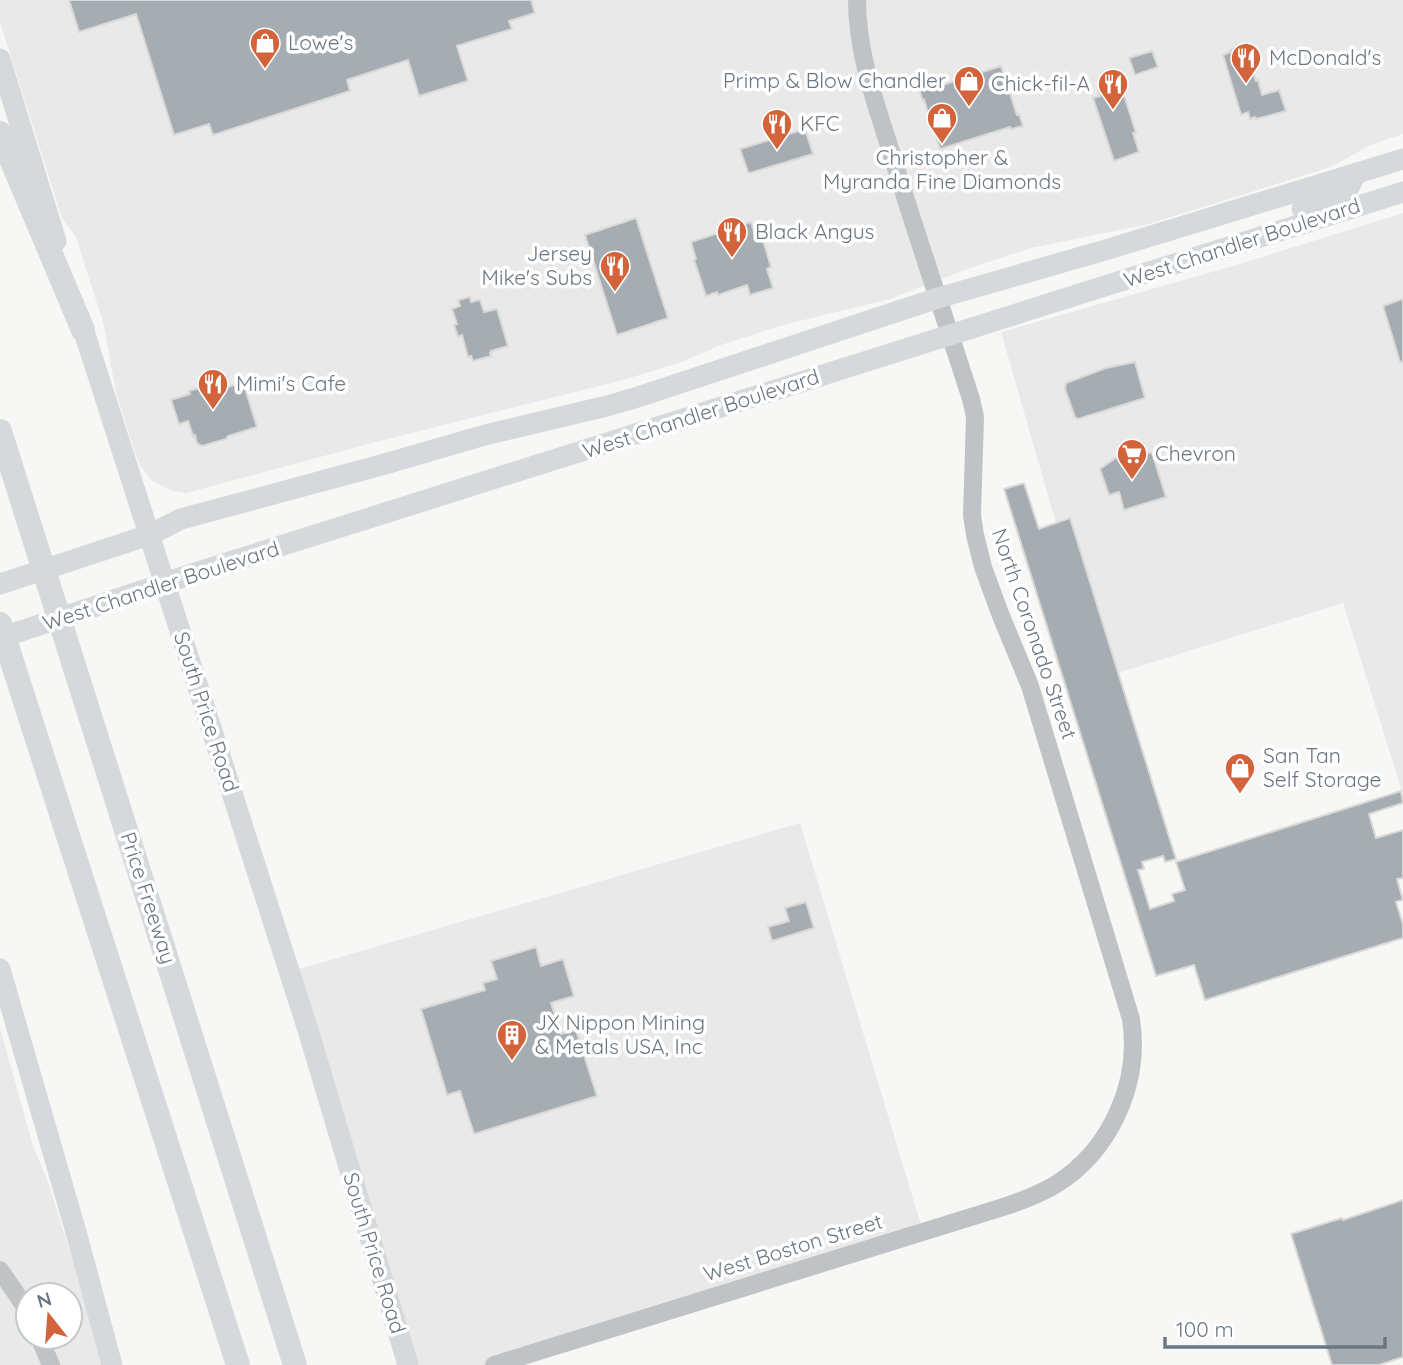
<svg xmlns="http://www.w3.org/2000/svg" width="1403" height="1365" font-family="Quicksand,sans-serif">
<rect width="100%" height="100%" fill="#f7f8f5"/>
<g fill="#e8e9e8" fill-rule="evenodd">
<path d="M0 0H1403V134L1370 145 1331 167 1149 224 1031 248 970 268 890 299 783 325 721 345 679 363 623 380 376 442 186 493 172 491 152 481 140 465 135 453 116 392 103 322 76 237 62 218 0 22Z"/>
<path d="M1403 213V794L1343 603 1118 673 1056 523 1001 332 1240 264Z"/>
<path d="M800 823 923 1232 495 1365H408L289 972Z"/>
<path d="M0 1028 33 1146 48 1182 76 1271 101 1365H0ZM28 1295H70V1337H28Z"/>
</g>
<g fill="#a6adb2" stroke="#d9d9d7" stroke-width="2">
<path d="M69 0H531L535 13 509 21 512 29 457 46 468 81 419 96 408 60 347 80 350 91 213 135 209 124 174 135 136 14 79 32Z"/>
<path d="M1244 45 1256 81 1258 80 1262 95 1279 90 1286 111 1256 119 1255 117 1250 119 1248 112 1241 115 1223 55 1231 52 1230 50Z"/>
<path d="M1152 51 1158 67 1135 75 1129 58Z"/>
<path d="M1001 66 1017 115 1019 114 1023 126 1011 129 1010 127 940 149 924 100 923 101 919 90 932 86 933 88Z"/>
<path d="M1112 85 1115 92 1122 89 1136 133H1133L1139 152 1114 161 1093 98 1100 96 1098 90Z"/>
<path d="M805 129 813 154 750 173 748 172 740 149Z"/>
<path d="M636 218 668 318 617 335 585 235Z"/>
<path d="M751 222 757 241 763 240 771 267 767 269 773 288 750 295 747 285 718 295 717 292 706 296 694 260 696 259 691 242Z"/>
<path d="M470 297 471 302 480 300 484 312 497 309 508 346 491 351 492 352 490 353 491 356 473 361 471 356 468 357 462 335 458 337 454 325 457 324 452 309 460 306 458 300Z"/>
<path d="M1403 299V362H1400L1383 306Z"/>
<path d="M1135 362 1145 398 1078 419 1075 417 1065 389 1066 383 1106 368Z"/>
<path d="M220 382 222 389 243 382 257 427 228 436 226 439 202 446 197 443 195 435 193 436 188 421 179 424 171 400 190 394 189 391Z"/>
<path d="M1133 452 1152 453 1166 497 1124 510 1119 492 1109 495 1100 469 1120 455Z"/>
<path d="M1024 483 1039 529 1070 518 1176 859 1165 862 1163 856 1142 862 1144 869 1138 870 1150 909 1174 901 1172 894 1185 890 1176 862 1401 791 1403 803 1369 814 1376 838 1403 830V878L1397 879 1403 900 1396 902 1403 924V938L1205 1000 1194 965 1156 976 1004 489Z"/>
<path d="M806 902 814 928 772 941 768 927 789 921 785 908Z"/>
<path d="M536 947 541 966 563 959 574 996 551 1003 561 1034 576 1030 597 1096 474 1134 460 1091 447 1095 421 1009 485 990 483 983 497 979 491 961Z"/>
<path d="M1403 1200V1357L1379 1365H1332L1291 1234 1342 1218 1343 1220Z"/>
</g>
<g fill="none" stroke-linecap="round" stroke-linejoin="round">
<g stroke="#bfc3c6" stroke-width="18">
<path d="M0 1270 28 1311"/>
<path d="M39 1337 51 1365"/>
<path d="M494 1365 1000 1208C1019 1202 1038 1195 1055 1185 1110 1151 1141 1084 1131 1019L1030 686 1001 616 983 567 975 535 972 515 975 417 971 399C945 318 917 237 892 155 876 104 857 54 857 0"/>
</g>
<g stroke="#d5d9dc" stroke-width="21">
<path d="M0 59 56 241"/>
<path d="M1302 209C1316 204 1337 201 1347 190 1351 186 1353 179 1356 173"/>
<path d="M79 316 308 1030 408 1365"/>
<path d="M0 584 149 535 181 519 385 464 485 435 607 406 638 397 938 298 1102 251 1403 159"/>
<path d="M0 638 198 572 1403 192"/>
<path d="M0 969 76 1232 112 1365"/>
</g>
<g stroke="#d5d9dc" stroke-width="24">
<path d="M0 133 83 330"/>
<path d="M0 431 295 1365"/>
<path d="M0 624 238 1365"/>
</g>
</g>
<defs>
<g id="shop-pin" transform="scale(1.575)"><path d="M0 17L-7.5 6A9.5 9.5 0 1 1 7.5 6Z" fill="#d2633b" stroke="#fff"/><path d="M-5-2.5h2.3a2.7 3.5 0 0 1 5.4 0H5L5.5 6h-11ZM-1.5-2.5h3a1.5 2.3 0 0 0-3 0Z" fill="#fff"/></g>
<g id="restaurant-pin" transform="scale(1.575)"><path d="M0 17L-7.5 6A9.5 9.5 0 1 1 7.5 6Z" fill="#d2633b" stroke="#fff"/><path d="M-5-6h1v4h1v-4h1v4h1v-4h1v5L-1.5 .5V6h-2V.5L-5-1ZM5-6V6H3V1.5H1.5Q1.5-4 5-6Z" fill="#fff"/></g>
<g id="supermarket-pin" transform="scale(1.575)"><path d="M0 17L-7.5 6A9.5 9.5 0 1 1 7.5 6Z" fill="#d2633b" stroke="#fff"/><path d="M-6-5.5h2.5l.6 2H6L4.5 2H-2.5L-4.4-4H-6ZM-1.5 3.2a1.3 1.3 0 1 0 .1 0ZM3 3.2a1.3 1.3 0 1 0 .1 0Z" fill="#fff"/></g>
<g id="building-pin" transform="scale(1.575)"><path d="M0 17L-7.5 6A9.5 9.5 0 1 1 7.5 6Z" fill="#d2633b" stroke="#fff"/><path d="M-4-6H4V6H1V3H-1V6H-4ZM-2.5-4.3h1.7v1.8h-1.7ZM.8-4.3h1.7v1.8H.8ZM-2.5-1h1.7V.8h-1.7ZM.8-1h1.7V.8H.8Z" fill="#fff"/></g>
</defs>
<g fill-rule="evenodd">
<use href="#shop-pin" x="265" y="43"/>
<use href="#restaurant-pin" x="1246" y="58"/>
<use href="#shop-pin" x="969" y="81"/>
<use href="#restaurant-pin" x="1113" y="84"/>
<use href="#shop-pin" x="942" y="118"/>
<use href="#restaurant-pin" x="777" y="124"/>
<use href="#restaurant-pin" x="732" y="232"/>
<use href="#restaurant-pin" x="615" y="266"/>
<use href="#restaurant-pin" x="213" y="384"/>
<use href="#supermarket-pin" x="1132" y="454"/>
<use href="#shop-pin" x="1240" y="768"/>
<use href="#building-pin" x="512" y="1035"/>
</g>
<g text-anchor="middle" stroke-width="7" stroke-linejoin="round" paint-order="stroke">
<g font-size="21" fill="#6a7783" stroke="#fff" text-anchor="start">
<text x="288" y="50">Lowe's</text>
<text x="1269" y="65">McDonald's</text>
<text x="946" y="88" text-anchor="end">Primp &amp; Blow Chandler</text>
<text x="1090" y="91" text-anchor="end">Chick-fil-A</text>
<text x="800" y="131">KFC</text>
<text x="942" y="165" text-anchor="middle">Christopher &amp;<tspan x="942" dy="24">Myranda Fine Diamonds</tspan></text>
<text x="755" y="239">Black Angus</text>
<text x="592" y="261" text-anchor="end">Jersey<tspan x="592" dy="24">Mike's Subs</tspan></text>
<text x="236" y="391">Mimi's Cafe</text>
<text x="1155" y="461">Chevron</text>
<text x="1263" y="763">San Tan<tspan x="1263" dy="24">Self Storage</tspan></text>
<text x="535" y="1030">JX Nippon Mining<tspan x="535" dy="24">&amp; Metals USA, Inc</tspan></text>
</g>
<g font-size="21" fill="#6a7783" stroke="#fff">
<text transform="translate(1242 243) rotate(-18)" y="7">West Chandler Boulevard</text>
<text transform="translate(701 414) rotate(-18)" y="7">West Chandler Boulevard</text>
<text transform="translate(161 586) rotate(-18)" y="7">West Chandler Boulevard</text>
<text transform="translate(1034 634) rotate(71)" y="7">North Coronado Street</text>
<text transform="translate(206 712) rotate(72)" y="7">South Price Road</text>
<text transform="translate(148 898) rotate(72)" y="7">Price Freeway</text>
<text transform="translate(793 1248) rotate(-17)" y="7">West Boston Street</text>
<text transform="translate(374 1253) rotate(73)" y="7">South Price Road</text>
</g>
</g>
<g transform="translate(49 1316) rotate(343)"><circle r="33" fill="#ffffff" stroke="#c3c9cd" stroke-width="2"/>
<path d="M0-5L12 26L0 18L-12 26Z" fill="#d2633b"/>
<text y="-10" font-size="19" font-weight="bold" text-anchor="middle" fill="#6a7783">N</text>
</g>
<path d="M1165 1337v10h220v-10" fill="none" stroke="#6a7783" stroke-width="3.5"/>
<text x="1176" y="1337" font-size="21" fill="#6a7783" stroke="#ffffff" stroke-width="5" paint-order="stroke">100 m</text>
</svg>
